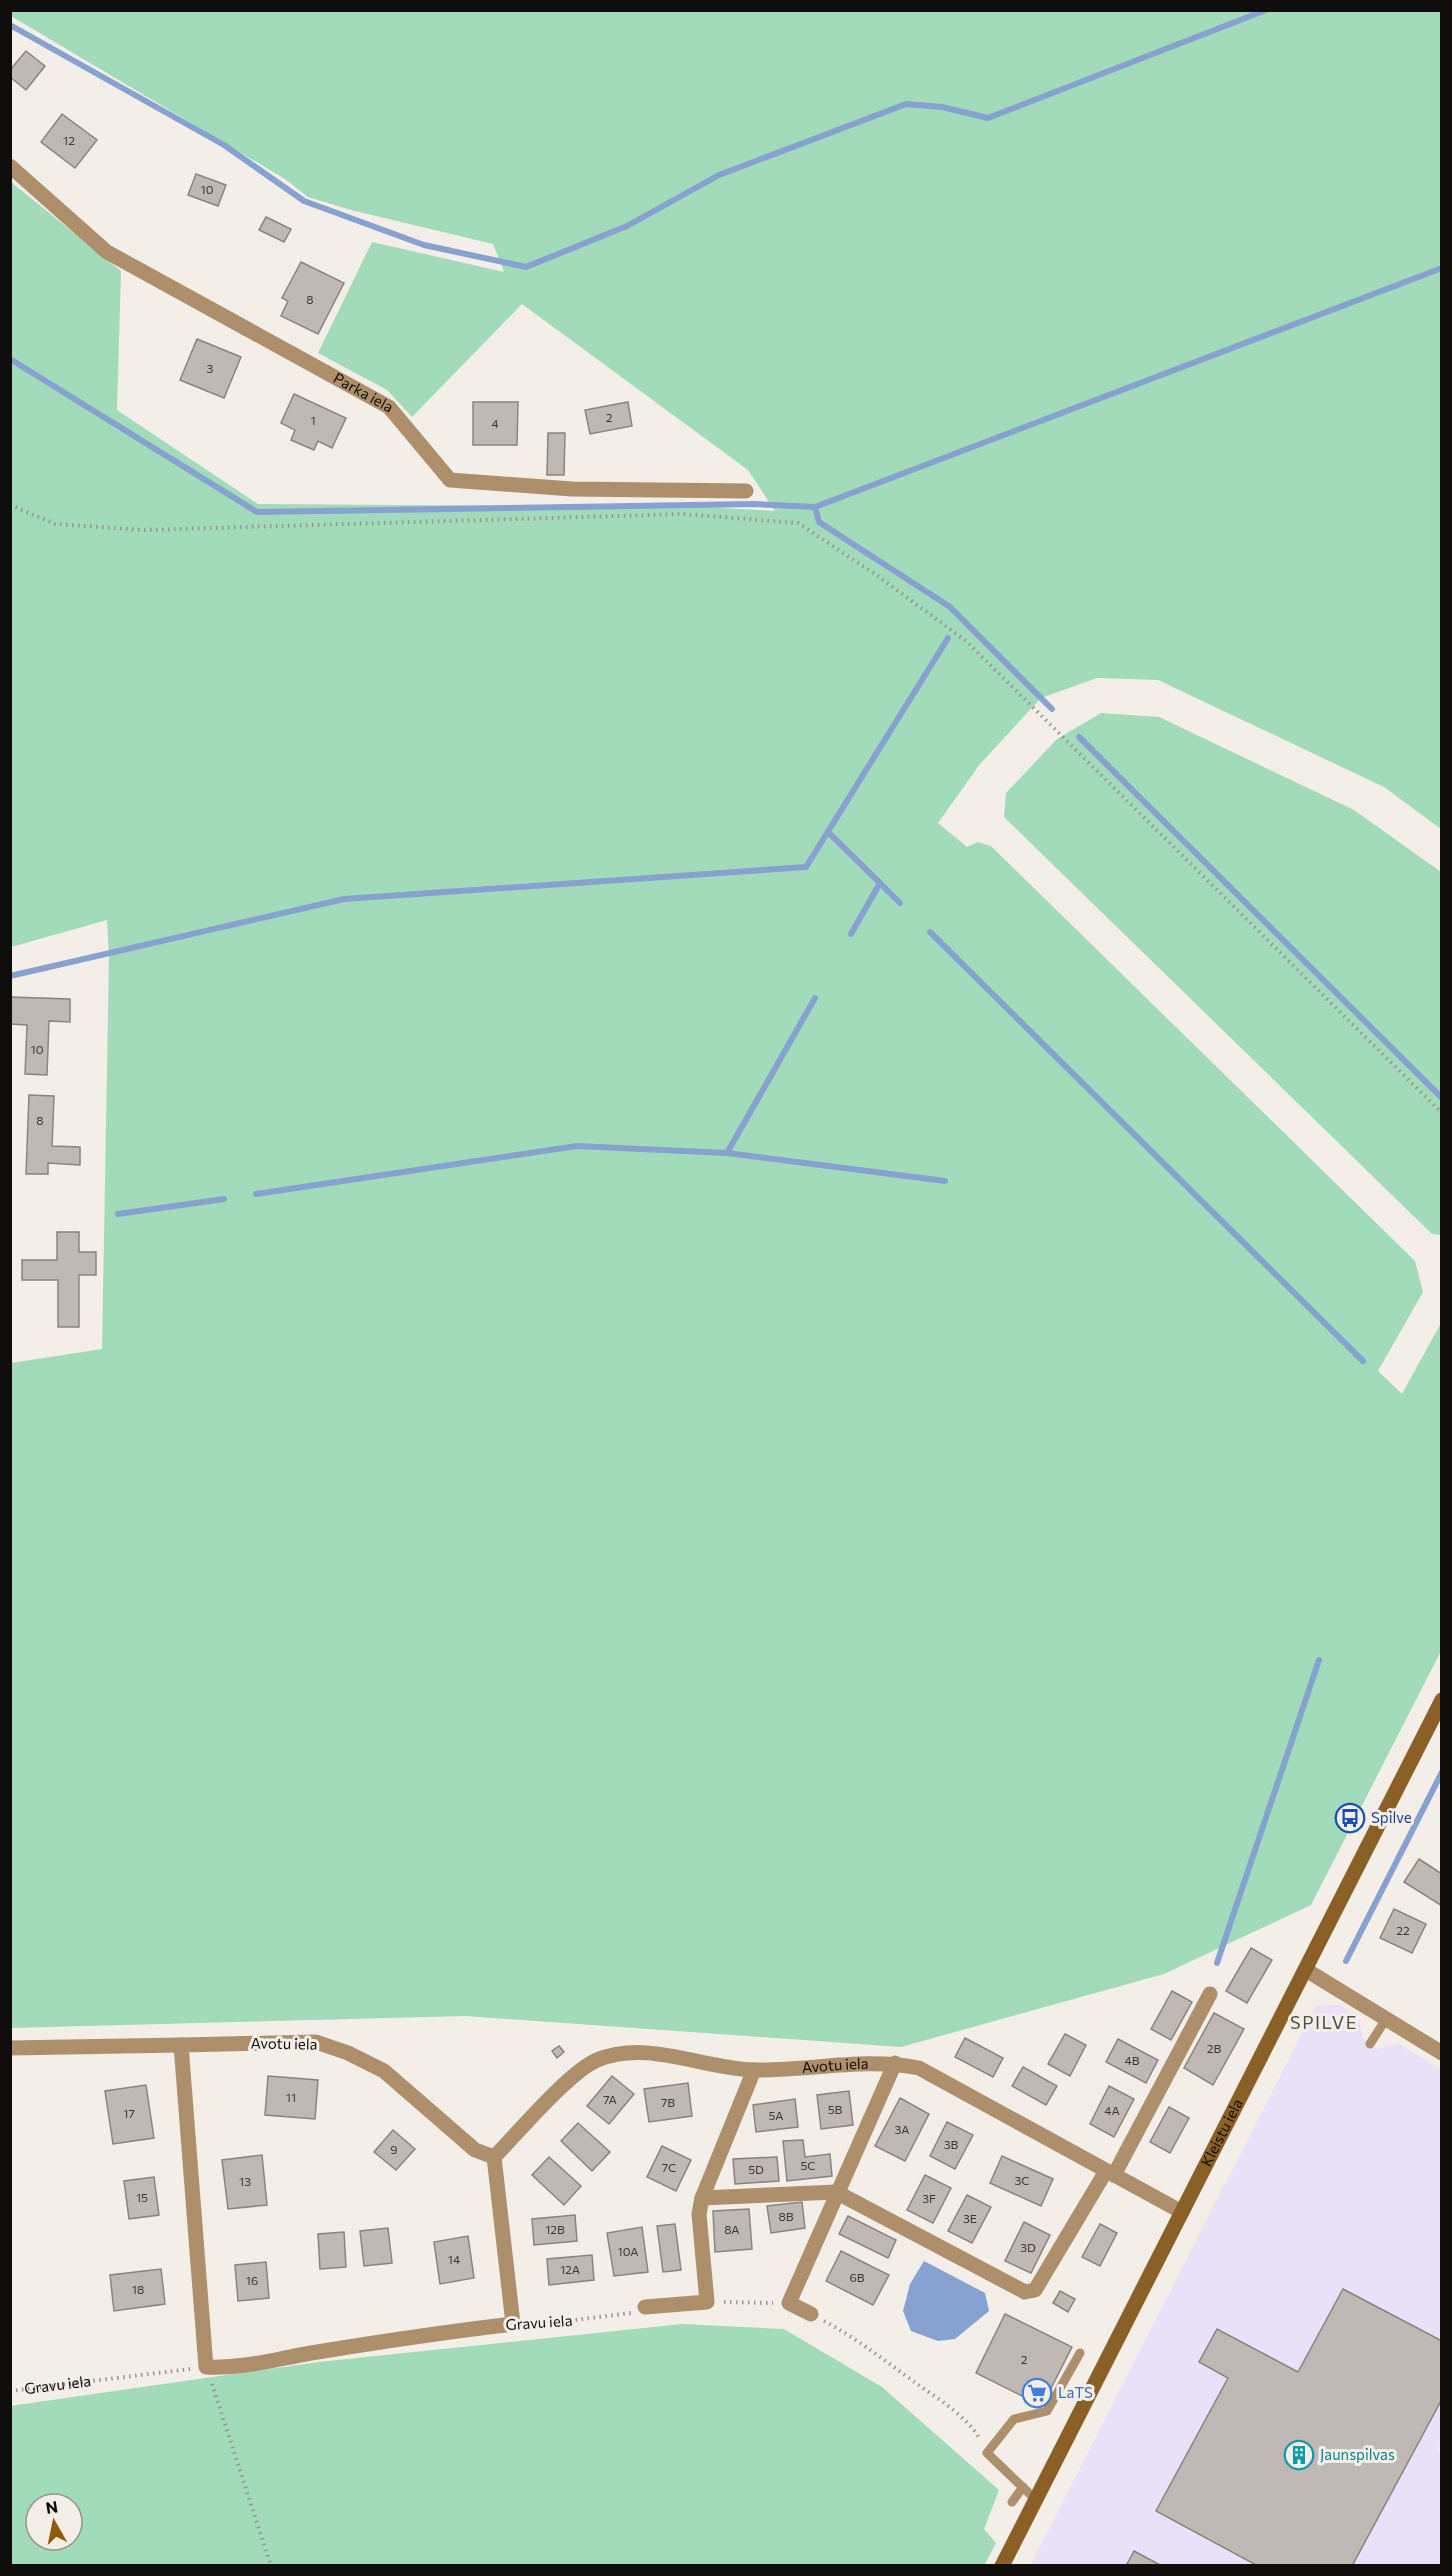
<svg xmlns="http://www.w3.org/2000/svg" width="1452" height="2576" font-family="Commissioner,sans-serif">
<rect width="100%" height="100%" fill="#f3eee7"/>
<path fill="#e8e1f7" d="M1340 2005 1359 2018 1363 2038 1377 2049 1399 2044 1441 2070 1442 2442 1437 2450 1442 2453 1441 2565 1030 2566 1316 2006Z"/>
<g fill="#a2dbba" fill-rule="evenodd">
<path d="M11 10 1441 11V829L1384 787 1158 680 1097 678 1041 698 980 764 938 823 967 847 978 842 991 846 1415 1261 1423 1292 1378 1371 1402 1394 1441 1323V1651L1311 1905 1164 1974 901 2047 466 2016 11 2028V1363L102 1349 109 956 107 920 11 947V182L121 271 117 410 258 504 705 507 775 511 748 470 522 304 412 417 387 390 318 353 372 242 504 272 493 244 351 210 308 197 285 179 11 16Z"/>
<path d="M1101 713 1159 717 1354 810 1441 872V1235L1432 1234 1004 817 1006 793 1057 739Z"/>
<path d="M682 2324 784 2329 882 2387 999 2490 984 2529 996 2543 984 2566 11 2565 10 2406 318 2362ZM36 2504H72V2540H36Z"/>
</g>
<path fill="#87a2d0" d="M924 2261 985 2293 989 2311 955 2339 938 2341 911 2331 903 2311 910 2284Z"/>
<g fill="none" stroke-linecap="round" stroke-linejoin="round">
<g stroke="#87a2d0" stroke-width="6">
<path d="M10 25 224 145 304 201 424 245 526 267 627 226 719 175 906 104 942 107 988 118 1266 10"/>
<path d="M10 359 257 512 754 504 815 507 1442 268"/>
<path d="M815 507 819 522 950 607 1052 709"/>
<path d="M1079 737 1442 1098"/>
<path d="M828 832 880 883 851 934"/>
<path d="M880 883 900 903"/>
<path d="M930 932 1363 1361"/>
<path d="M10 976 344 899 806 867 948 638"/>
<path d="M727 1153 945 1181"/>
<path d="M256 1194 577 1146 727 1153 815 998"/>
<path d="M118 1214 224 1199"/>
<path d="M1346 1961 1442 1772"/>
<path d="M1217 1963 1319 1660"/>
</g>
</g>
<g fill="#c0b8b4" stroke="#8b8380" stroke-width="1.5">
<path d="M26 51 45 66 26 90 10 77V70Z"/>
<path d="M62 114 97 140 75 168 41 142Z"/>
<path d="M196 174 226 185 218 206 188 195Z"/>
<path d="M266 217 291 229 284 242 259 230Z"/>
<path d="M301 262 344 283 318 334 281 316 288 301 282 298Z"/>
<path d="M197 339 241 357 224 398 180 380Z"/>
<path d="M294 394 346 418 332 448 318 441 314 450 291 440 295 430 281 423Z"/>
<path d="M473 402H518L517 445H473Z"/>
<path d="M628 402 632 426 590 434 585 410Z"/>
<path d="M548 433H565L564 475H547Z"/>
<path d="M10 997 70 999V1022L49 1021 47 1075 25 1074 27 1025 10 1024Z"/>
<path d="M29 1095 54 1096 52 1146 80 1147V1165L48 1163V1174H26Z"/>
<path d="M57 1232H79V1252H96V1275H79V1327H58V1280H22V1260H57Z"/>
<path d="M1419 1859 1442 1874V1906L1404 1882Z"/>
<path d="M1394 1909 1426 1924 1412 1953 1380 1938Z"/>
<path d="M1251 1948 1272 1960 1247 2003 1226 1991Z"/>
<path d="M1172 1991 1192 2002 1171 2040 1151 2029Z"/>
<path d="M1214 2013 1244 2029 1213 2085 1184 2068Z"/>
<path d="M1065 2034 1086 2045 1070 2076 1048 2064Z"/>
<path d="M965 2038 1003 2058 993 2077 955 2057Z"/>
<path d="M1118 2039 1158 2060 1146 2083 1106 2062Z"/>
<path d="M559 2046 564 2052 557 2058 552 2051Z"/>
<path d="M1023 2067 1057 2086 1046 2105 1012 2086Z"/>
<path d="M268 2076 318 2080 315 2119 265 2115Z"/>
<path d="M612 2076 634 2094 609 2124 587 2106Z"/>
<path d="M688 2083 692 2116 649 2122 644 2089Z"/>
<path d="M146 2085 154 2138 113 2144 105 2091Z"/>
<path d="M1109 2086 1134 2099 1114 2137 1090 2124Z"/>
<path d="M849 2091 853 2125 821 2129 817 2095Z"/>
<path d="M900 2098 929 2114 905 2161 875 2146Z"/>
<path d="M795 2099 798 2127 756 2132 753 2105Z"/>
<path d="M1169 2107 1189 2118 1170 2153 1150 2142Z"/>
<path d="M947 2122 973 2135 955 2169 930 2156Z"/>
<path d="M578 2123 610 2152 592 2171 561 2141Z"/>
<path d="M393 2130 415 2149 396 2170 374 2152Z"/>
<path d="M803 2140 805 2157 830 2154 832 2176 787 2181 783 2141Z"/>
<path d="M662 2146 691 2160 676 2191 647 2177Z"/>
<path d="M262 2155 267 2205 228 2209 222 2160Z"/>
<path d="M1002 2156 1053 2179 1041 2206 990 2183Z"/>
<path d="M549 2157 581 2186 564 2205 532 2175Z"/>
<path d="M777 2157 779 2181 735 2184 733 2159Z"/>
<path d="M925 2175 951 2188 933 2223 907 2210Z"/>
<path d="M154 2177 159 2215 129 2219 124 2181Z"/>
<path d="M967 2195 991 2207 972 2243 948 2231Z"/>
<path d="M802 2202 805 2228 771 2233 767 2206Z"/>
<path d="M749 2209 752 2249 715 2252 713 2211Z"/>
<path d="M575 2215 577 2241 534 2245 532 2219Z"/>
<path d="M848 2216 896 2240 888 2258 839 2234Z"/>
<path d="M1024 2222 1050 2235 1031 2273 1005 2261Z"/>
<path d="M675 2224 681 2270 663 2272 657 2226Z"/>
<path d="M1100 2224 1117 2233 1100 2266 1082 2257Z"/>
<path d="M642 2227 648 2272 614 2276 607 2233Z"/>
<path d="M388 2228 392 2263 364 2266 360 2231Z"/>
<path d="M344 2232 346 2267 320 2269 318 2234Z"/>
<path d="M468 2236 474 2278 440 2284 434 2242Z"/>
<path d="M841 2251 889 2275 873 2305 826 2281Z"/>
<path d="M592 2255 594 2280 549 2285 547 2259Z"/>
<path d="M266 2262 269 2298 238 2301 235 2265Z"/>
<path d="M161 2269 165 2304 114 2311 110 2275Z"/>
<path d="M1343 2289 1442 2341V2399L1352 2566H1258L1156 2511 1228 2378 1199 2362 1217 2329 1298 2372Z"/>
<path d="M1060 2291 1075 2299 1068 2312 1053 2303Z"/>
<path d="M1005 2314 1072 2347 1042 2406 976 2373Z"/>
<path d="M1134 2551 1162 2566H1126Z"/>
</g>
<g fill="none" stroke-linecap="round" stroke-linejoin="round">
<g stroke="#989590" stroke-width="4" stroke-dasharray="1.5 4.5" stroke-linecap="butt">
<path d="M10 505 55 524 144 530 683 514 798 523 875 574 966 641 1442 1113"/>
<path d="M724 2302 773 2303"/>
<path d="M824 2321C856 2338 884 2360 913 2381 936 2398 965 2414 980 2439"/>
<path d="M528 2326 631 2313"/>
<path d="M212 2384 271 2566"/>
<path id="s1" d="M10 2391 190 2369"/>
</g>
<g stroke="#ad8f6c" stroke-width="9">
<path d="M1370 2044 1386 2019"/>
<path d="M1035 2499 987 2453 1014 2419 1047 2411 1080 2353"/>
<path d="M1012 2502 1023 2487"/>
</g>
<g stroke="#ad8f6c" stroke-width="15">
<path id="s2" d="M10 166 107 252 389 407 450 480 572 489 746 491"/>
<path d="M1306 1970 1442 2053"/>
<path d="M10 2048 181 2045"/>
<path id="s3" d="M494 2157 475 2150 384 2071 348 2053 316 2042 181 2045 206 2367C242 2369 276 2359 311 2353 378 2342 445 2332 513 2324L494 2157C518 2133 569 2072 597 2060 649 2039 702 2069 755 2070 810 2071 864 2057 919 2068L1182 2212"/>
<path d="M1114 2175 1210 1994"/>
<path d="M702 2198 754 2070"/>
<path d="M645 2307 707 2302 699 2214 702 2198 836 2192 1025 2292 1035 2290 1106 2171"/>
<path d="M811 2314 789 2303 895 2063"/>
</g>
<path stroke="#8b6027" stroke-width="15" id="s4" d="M1002 2566 1442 1700"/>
</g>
<defs>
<g id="bus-ring" transform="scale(1.5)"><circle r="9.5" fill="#f3eee7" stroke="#1a4fb4" stroke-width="1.5"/><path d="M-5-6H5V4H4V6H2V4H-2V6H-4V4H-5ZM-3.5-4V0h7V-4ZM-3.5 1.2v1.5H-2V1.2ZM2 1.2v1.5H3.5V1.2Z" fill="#1a4fb4"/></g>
<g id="supermarket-ring" transform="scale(1.5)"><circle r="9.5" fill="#f3eee7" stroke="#3f7fe0" stroke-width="1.5"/><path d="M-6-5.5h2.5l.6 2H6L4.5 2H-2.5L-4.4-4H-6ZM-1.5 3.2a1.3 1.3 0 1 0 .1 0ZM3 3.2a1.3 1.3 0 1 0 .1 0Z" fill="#3f7fe0"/></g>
<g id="building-ring" transform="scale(1.5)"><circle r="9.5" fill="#f3eee7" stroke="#0f9aa8" stroke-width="1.5"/><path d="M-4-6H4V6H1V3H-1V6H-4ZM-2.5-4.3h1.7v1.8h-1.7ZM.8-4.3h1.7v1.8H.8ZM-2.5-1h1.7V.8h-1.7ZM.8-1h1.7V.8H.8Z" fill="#0f9aa8"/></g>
</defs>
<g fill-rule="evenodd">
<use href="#bus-ring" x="1350" y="1818"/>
<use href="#supermarket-ring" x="1037" y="2393"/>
<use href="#building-ring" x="1299" y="2455"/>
</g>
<g text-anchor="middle" stroke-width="6" stroke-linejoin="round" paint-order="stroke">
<g font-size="12" fill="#3b3836">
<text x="69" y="145">12</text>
<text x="207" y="194">10</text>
<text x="310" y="304">8</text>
<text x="210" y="373">3</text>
<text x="609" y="422">2</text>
<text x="313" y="425">1</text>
<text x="495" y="428">4</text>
<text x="37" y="1054">10</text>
<text x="40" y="1125">8</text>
<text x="1403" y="1935">22</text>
<text x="1214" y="2053">2B</text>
<text x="1132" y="2065">4B</text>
<text x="291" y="2102">11</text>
<text x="610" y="2104">7A</text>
<text x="668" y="2107">7B</text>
<text x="835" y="2114">5B</text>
<text x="1112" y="2115">4A</text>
<text x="129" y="2118">17</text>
<text x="776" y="2120">5A</text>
<text x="902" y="2134">3A</text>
<text x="951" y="2149">3B</text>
<text x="394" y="2154">9</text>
<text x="808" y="2170">5C</text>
<text x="669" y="2172">7C</text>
<text x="756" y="2174">5D</text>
<text x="1022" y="2185">3C</text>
<text x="245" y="2186">13</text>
<text x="142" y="2202">15</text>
<text x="929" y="2203">3F</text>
<text x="786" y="2221">8B</text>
<text x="970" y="2223">3E</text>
<text x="555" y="2234">12B</text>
<text x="732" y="2234">8A</text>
<text x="1028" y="2252">3D</text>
<text x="628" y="2256">10A</text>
<text x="454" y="2264">14</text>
<text x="570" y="2274">12A</text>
<text x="857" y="2282">6B</text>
<text x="252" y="2285">16</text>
<text x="138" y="2294">18</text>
<text x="1024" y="2364">2</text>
</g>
<g font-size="15" fill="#0f0e0c" stroke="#f3eee7">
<text dy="5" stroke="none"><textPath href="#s2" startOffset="422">Parka iela</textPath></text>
<text transform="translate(284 2044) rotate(1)" y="5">Avotu iela</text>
<text dy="5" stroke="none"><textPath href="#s3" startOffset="1534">Avotu iela</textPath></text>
<text dy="5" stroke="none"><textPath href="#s4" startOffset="486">Kleistu iela</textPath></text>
<text transform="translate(539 2323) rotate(-4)" y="5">Gravu iela</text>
<text dy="5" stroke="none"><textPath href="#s1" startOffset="48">Gravu iela</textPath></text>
</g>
<g font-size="15" fill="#164399" stroke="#f3eee7" text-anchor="start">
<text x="1371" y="1823">Spilve</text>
</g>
<g font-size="15" fill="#366cbe" stroke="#f3eee7" text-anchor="start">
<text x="1058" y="2398">LaTS</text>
</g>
<g font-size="15" fill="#0d838f" stroke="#f3eee7" text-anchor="start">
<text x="1320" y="2460">Jaunspilvas</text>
</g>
<g font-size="18" letter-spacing="1.5" fill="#534f49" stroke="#f3eee7">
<text x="1324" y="2029">SPILVE</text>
</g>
</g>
<rect width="1452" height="2576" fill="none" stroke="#0f0e0c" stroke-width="24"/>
<g transform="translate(54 2522) rotate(351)"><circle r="28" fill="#f3eee7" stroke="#98948f" stroke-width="1.5"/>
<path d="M0-4.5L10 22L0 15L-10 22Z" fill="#8f5c0b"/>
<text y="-9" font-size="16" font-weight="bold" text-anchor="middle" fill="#0f0e0c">N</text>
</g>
</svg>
